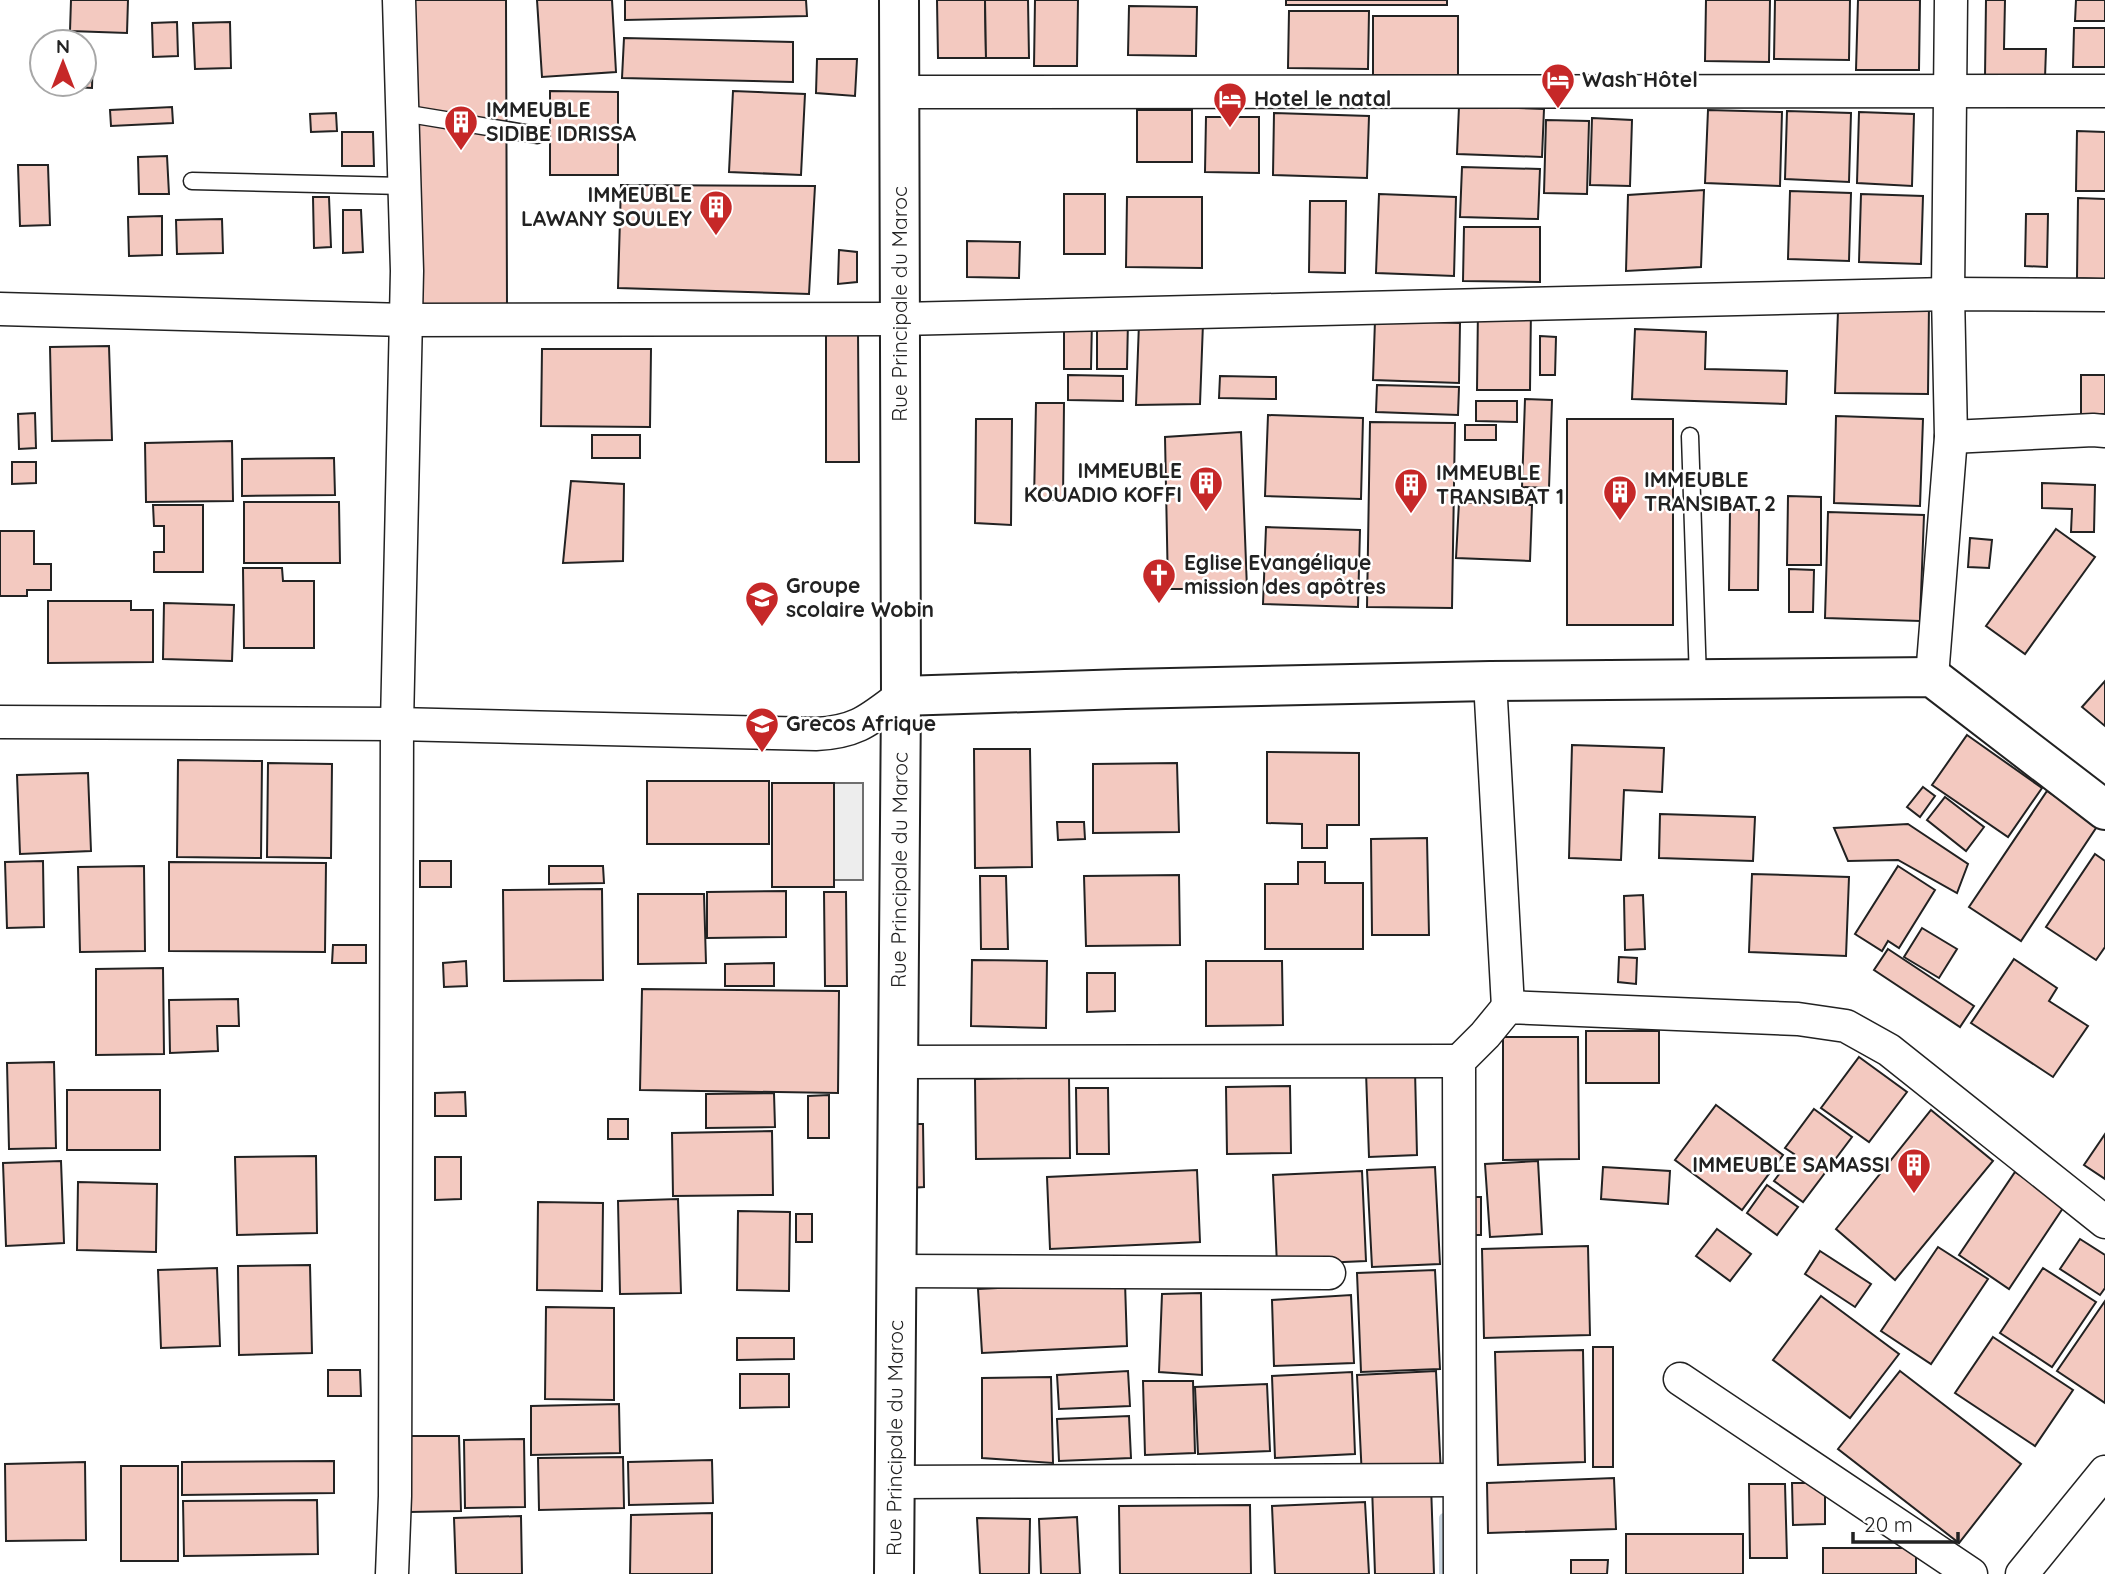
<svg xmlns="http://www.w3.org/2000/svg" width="2105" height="1574" font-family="Quicksand,sans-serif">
<rect width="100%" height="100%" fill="#fff"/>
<rect fill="#ededed" stroke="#6f6f6f" stroke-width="2" x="834" y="783" width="29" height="97"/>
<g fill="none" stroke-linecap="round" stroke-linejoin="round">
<path stroke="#c7d3dd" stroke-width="10" d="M1444 1574V1518"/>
</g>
<g fill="#f3c9c0" stroke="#222" stroke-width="2">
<path d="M71 0H128L127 33 70 31Z"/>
<path d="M412 0H506L507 305 421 304Z"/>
<path d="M537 0H612L616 72 542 77Z"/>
<path d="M625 0H806L807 16 625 20Z"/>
<path d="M937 0H985L986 58H938Z"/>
<path d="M985 0H1028L1029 58H986Z"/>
<path d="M1035 0H1078L1077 66H1034Z"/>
<rect x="1286" y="0" width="161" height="5"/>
<path d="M1706 0H1770L1769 62 1705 61Z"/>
<path d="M1775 0H1850L1849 60 1774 59Z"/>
<path d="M1858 0H1920L1919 70H1856Z"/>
<path d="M1986 0H2005L2004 49H2046L2045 78 1985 77Z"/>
<path d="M2076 0H2105V21H2075Z"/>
<path d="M1129 6 1197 7 1196 56 1128 55Z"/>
<path d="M1289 11H1369L1368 69 1288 68Z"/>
<rect x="1373" y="16" width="85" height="59"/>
<path d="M177 22 178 56 153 57 152 23Z"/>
<path d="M230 22 231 68 195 69 193 23Z"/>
<path d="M2074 28H2105V67H2073Z"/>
<path d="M624 38 793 42V82L622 78Z"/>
<path d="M84 51H93L92 88 74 87V84H84Z"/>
<path d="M817 59H857L855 96 816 93Z"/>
<path d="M550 91 618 92V175H550Z"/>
<path d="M733 91 805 94 801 175 729 172Z"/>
<path d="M1459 106 1544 109 1542 157 1457 154Z"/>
<path d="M172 107 173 123 111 126 110 110Z"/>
<rect x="1137" y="110" width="55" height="52"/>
<path d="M1708 110 1782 112 1780 186 1705 183Z"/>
<path d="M1787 111 1851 113 1849 182 1785 179Z"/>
<path d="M1859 112 1914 114 1912 186 1857 183Z"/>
<path d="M336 113 337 131 311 132 310 114Z"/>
<path d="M1274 113 1369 116 1367 178 1273 175Z"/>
<path d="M1206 117H1259V173L1205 172Z"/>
<path d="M1592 118 1632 120 1630 186 1590 185Z"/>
<path d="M1546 120 1589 121 1587 194 1544 193Z"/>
<path d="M2077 131 2105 132V191H2076Z"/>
<path d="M342 132H373L374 166H342Z"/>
<path d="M167 156 169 194H139L138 157Z"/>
<path d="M18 165H48L50 225 20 226Z"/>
<path d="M1462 167 1540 169 1538 219 1460 217Z"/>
<path d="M621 185 815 186 809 294 618 288Z"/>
<path d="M1704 190 1701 267 1626 271 1628 195Z"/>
<path d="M1790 191 1851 193 1849 261 1788 259Z"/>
<rect x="1064" y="194" width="41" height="60"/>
<path d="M1379 194 1456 197 1454 276 1376 273Z"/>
<path d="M1861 194 1923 196 1921 264 1859 262Z"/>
<path d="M313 197H329L331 247 314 248Z"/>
<path d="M1127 197H1202V268L1126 267Z"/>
<path d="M2078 198 2105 199V279L2077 278Z"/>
<path d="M1310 201H1346L1345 273 1309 272Z"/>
<path d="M343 210H361L363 252 343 253Z"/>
<path d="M2026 214H2048L2047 267 2025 266Z"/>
<path d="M162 216V255L129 256 128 217Z"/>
<path d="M222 219 223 253 177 254 176 220Z"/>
<path d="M1464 227H1540V282L1463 281Z"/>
<path d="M967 241 1020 242 1019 278 967 277Z"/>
<path d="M839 250 857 252V282L838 284Z"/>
<path d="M1929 305 1928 394 1835 393 1838 311Z"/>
<path d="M1478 307 1531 308 1530 390H1477Z"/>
<path d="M1064 320H1092L1091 369H1064Z"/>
<path d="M1097 320H1128L1127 369H1097Z"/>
<path d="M1375 320 1460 323 1459 383 1373 380Z"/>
<path d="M1139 323H1203L1200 404 1136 405Z"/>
<path d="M1635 329 1706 332 1705 369 1787 371 1786 404 1632 399Z"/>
<path d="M858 332 859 462H826V335Z"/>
<path d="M1540 336 1556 337 1555 375H1540Z"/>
<path d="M109 346 112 440 52 441 50 347Z"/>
<path d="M542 349H651L650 427 541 426Z"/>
<path d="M1068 375 1123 376V401L1068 400Z"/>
<rect x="2081" y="375" width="24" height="39"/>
<path d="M1220 376 1276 377V399L1219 398Z"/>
<path d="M1377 385 1459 387 1458 415 1376 412Z"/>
<path d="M1525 399 1552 400 1549 488 1522 487Z"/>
<path d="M1476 401H1517V422L1476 421Z"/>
<path d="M1036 403H1064L1063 500H1034Z"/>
<path d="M35 413 36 448 19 449 18 414Z"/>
<path d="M1268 415 1363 418 1361 499 1265 496Z"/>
<path d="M1836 416 1923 419 1920 506 1834 503Z"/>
<path d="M976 419H1012L1011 525 975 523Z"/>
<rect x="1567" y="419" width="106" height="206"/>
<path d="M1370 422 1455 423 1452 608 1367 607Z"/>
<rect x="1465" y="425" width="31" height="15"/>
<path d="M1241 432 1247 589H1168L1165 437Z"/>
<rect x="592" y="435" width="48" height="23"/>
<path d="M232 441 233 501 146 502 145 443Z"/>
<path d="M334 458 335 495 242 496V459Z"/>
<path d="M12 462H36V483L12 484Z"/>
<path d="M571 481 624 484 623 561 563 563Z"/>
<path d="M2042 483 2095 485 2094 532H2071L2072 509 2042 508Z"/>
<path d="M1788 496 1821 497V565H1787Z"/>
<path d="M244 502H339L340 563H244Z"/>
<path d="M1459 502 1532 505 1530 561 1456 558Z"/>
<path d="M153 505H203V572H154V552H164V526H154Z"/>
<path d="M1730 509 1759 510 1758 590H1729Z"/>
<path d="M1828 512 1924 515 1920 621 1825 618Z"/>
<path d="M1266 527 1360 530 1358 607 1263 604Z"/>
<path d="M2056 529 2095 557 2025 654 1986 626Z"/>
<path d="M0 531H34V564H51V590H27V596H0Z"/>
<path d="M1970 538 1992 540 1989 568 1968 567Z"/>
<path d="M243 568H282L283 581H314V648H244Z"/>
<path d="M1789 569 1814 570 1813 612H1789Z"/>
<path d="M48 601H131V610H153V662L48 663Z"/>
<path d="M164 603 234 605 232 661 163 659Z"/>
<path d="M2105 681V726L2082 707Z"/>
<path d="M1967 735 2042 788 2008 837 1932 785Z"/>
<path d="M1572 745 1664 748 1662 792 1624 790 1621 860 1569 858Z"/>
<path d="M974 749H1030L1032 867 975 868Z"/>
<path d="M1267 752 1359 753V825H1327V848H1302V824L1267 823Z"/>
<path d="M178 760 262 761 261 858 177 857Z"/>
<path d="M268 763 332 764 331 858 267 857Z"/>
<path d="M1177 763 1179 832 1093 833V764Z"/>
<path d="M88 773 91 851 20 854 17 775Z"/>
<rect x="647" y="781" width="122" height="63"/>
<rect x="772" y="783" width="62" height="104"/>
<path d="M1923 787 1935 796 1920 817 1907 807Z"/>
<path d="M2047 791 2098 825 2021 941 1969 907Z"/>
<path d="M1945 797 1984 827 1966 851 1927 820Z"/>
<path d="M1660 814 1755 817 1753 861 1659 858Z"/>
<path d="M1057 822H1084L1085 839 1058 840Z"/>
<path d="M1908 824 1968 864 1957 893 1898 860 1848 861 1834 828Z"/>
<path d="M1427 838 1429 935H1372L1371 839Z"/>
<path d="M2095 854 2105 861V947L2096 960 2046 927Z"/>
<path d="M43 861 44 927 7 928 5 862Z"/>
<rect x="420" y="861" width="31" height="26"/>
<path d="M169 862 326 863 325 952 169 951Z"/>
<path d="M1298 862H1325V883H1363V949H1265V884H1298Z"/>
<path d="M144 866 145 951 80 952 78 867Z"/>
<path d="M549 866H603L604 883 549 884Z"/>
<path d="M1898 866 1935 890 1899 948 1888 941 1882 951 1855 934Z"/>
<path d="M1752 874 1849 877 1846 956 1749 952Z"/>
<path d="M1179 875 1180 945 1086 946 1084 876Z"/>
<path d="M980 876H1006L1008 949H981Z"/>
<path d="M602 889 603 980 504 981 503 890Z"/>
<path d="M786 891V937L707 938V892Z"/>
<path d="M824 892H846L847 986H825Z"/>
<path d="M638 894H704L706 963 638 964Z"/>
<path d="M1643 895 1645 949 1625 950 1624 896Z"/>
<path d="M1922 928 1957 949 1939 978 1904 957Z"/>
<path d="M333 945H366V963H332Z"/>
<path d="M1888 949 1974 1006 1960 1027 1874 970Z"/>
<path d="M1619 957 1637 958 1636 984 1618 982Z"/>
<path d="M2014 959 2057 988 2049 1001 2088 1026 2053 1077 1971 1023Z"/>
<path d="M972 960 1047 961 1046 1028 971 1026Z"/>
<path d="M466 961 467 986 444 987 443 963Z"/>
<path d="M1206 961H1282L1283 1025 1206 1026Z"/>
<path d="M774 963V986H725V964Z"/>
<path d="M163 968 164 1054 96 1055V969Z"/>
<path d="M1087 973H1115V1011L1087 1012Z"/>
<path d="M642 989 839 991 838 1093 640 1090Z"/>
<path d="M238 999 239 1026H217L218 1051 170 1053 169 1000Z"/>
<rect x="1586" y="1031" width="73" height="52"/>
<path d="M1503 1037H1578L1579 1159 1503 1160Z"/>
<path d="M1859 1057 1907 1092 1869 1142 1821 1108Z"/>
<path d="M54 1062 56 1148 9 1149 7 1063Z"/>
<path d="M1415 1070 1417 1155 1369 1157 1366 1072Z"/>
<path d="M1069 1077 1070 1158 976 1159 975 1079Z"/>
<path d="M1290 1086 1291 1153 1227 1154 1226 1087Z"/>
<path d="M1076 1088H1108L1109 1154H1077Z"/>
<rect x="67" y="1090" width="93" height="60"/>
<path d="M465 1092 466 1116H435V1093Z"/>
<path d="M774 1093 775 1127 706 1128V1094Z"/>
<path d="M829 1095V1138H808V1096Z"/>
<path d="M1716 1105 1783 1155 1742 1210 1675 1160Z"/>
<path d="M1814 1109 1852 1137 1803 1202 1774 1181 1794 1154 1785 1148Z"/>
<path d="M1931 1110 1993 1161 1895 1280 1836 1229Z"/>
<rect x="608" y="1119" width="20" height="20"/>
<path d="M910 1124H923L924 1187 910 1188Z"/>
<path d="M772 1131 773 1195 673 1196 672 1133Z"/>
<path d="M2105 1134V1179L2084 1165Z"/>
<path d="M316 1156 317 1233 237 1235 235 1157Z"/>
<path d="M435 1157H461V1199L435 1200Z"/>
<path d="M61 1161 64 1243 6 1246 3 1163Z"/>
<path d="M1538 1161 1542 1234 1490 1237 1485 1164Z"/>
<path d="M1435 1167 1440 1264 1372 1267 1367 1170Z"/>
<path d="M1603 1167 1670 1171 1668 1204 1601 1199Z"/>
<path d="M1197 1170 1200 1242 1050 1249 1047 1177Z"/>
<path d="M1362 1171 1366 1261 1277 1265 1273 1175Z"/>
<path d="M2015 1172 2065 1205 2009 1289 1959 1255Z"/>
<path d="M78 1182 157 1184 156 1252 77 1250Z"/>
<path d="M1767 1185 1798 1207 1777 1235 1747 1213Z"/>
<rect x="1465" y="1197" width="16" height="38"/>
<path d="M678 1199 681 1293 620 1294 618 1201Z"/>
<path d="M538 1202 603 1203 602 1291 537 1290Z"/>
<path d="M738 1211 790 1212 789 1291 737 1290Z"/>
<rect x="796" y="1214" width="16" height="28"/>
<path d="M1717 1229 1751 1254 1730 1281 1696 1256Z"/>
<path d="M2080 1239 2105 1255V1288L2100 1295 2060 1269Z"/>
<path d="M1588 1246 1590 1335 1484 1338 1482 1249Z"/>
<path d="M1938 1247 1988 1279 1931 1364 1881 1331Z"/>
<path d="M1820 1251 1871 1284 1855 1307 1805 1274Z"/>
<path d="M310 1265 312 1353 239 1355 238 1266Z"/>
<path d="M217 1268 220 1346 161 1348 158 1270Z"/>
<path d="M2043 1268 2096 1302 2052 1367 2000 1333Z"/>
<path d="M1435 1270 1440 1369 1361 1372 1357 1273Z"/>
<path d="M1125 1282 1127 1346 982 1353 978 1289Z"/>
<path d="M1201 1293 1202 1375 1159 1372 1162 1294Z"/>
<path d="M1351 1295 1354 1363 1274 1366 1272 1300Z"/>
<path d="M1821 1296 1899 1354 1850 1418 1773 1360Z"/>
<path d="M2105 1301V1403L2057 1371Z"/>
<path d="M546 1307 614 1308V1400L545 1399Z"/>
<path d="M1993 1337 2073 1390 2035 1446 1955 1393Z"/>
<path d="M737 1338H794V1359L737 1360Z"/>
<rect x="1593" y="1347" width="20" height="120"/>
<path d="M1583 1350 1585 1462 1498 1465 1495 1352Z"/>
<path d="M328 1370H360L361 1396H328Z"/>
<path d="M1128 1371 1130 1406 1059 1409 1057 1375Z"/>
<path d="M1436 1371 1441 1475 1362 1478 1357 1375Z"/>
<path d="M1900 1371 2021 1464 1959 1543 1838 1449Z"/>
<path d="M1352 1372 1355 1454 1275 1458 1272 1376Z"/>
<path d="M740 1374H789V1407L740 1408Z"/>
<path d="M1051 1377 1053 1463 982 1458V1378Z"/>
<path d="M1143 1381H1193L1195 1453 1145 1455Z"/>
<path d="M1267 1384 1270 1451 1198 1454 1195 1387Z"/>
<path d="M619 1404 620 1453 531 1455V1406Z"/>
<path d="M1129 1416 1131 1458 1059 1461 1057 1419Z"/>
<path d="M409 1436H459L461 1511 410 1512Z"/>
<path d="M524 1439 525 1507 465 1508 464 1440Z"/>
<path d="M623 1457 624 1508 539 1510 538 1458Z"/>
<path d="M712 1460 713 1503 629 1505 628 1462Z"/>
<path d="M334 1461V1493L182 1495V1462Z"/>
<path d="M85 1462 86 1540 6 1541 5 1464Z"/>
<rect x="121" y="1466" width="57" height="95"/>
<path d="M1614 1478 1616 1529 1488 1533 1487 1483Z"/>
<path d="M1792 1483H1825V1524L1793 1525Z"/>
<path d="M1431 1484 1434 1574H1375L1372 1486Z"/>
<path d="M1749 1484H1785L1787 1558H1750Z"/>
<path d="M317 1500 318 1554 184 1556 183 1501Z"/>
<path d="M1365 1502 1369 1574H1275L1272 1506Z"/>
<path d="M1250 1505 1251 1574H1120L1119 1506Z"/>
<path d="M712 1513V1574H630L631 1515Z"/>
<path d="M521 1516 522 1574H456L454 1518Z"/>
<path d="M1077 1517 1080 1574H1041L1039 1519Z"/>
<path d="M977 1518 1030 1519 1029 1574H980Z"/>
<rect x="1626" y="1534" width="117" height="40"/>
<rect x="1823" y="1548" width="93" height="26"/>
<path d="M1571 1560H1608L1607 1574H1571Z"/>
</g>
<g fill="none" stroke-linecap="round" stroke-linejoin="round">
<g stroke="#222" stroke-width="19">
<g id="lane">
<path d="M403 113 537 135"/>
<path d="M192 181 403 186"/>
<path d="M1690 436 1698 680"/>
</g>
</g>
<g stroke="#222" stroke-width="35">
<g id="street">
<path d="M899 92 2105 91"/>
<path d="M0 309 406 320 900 319 1948 294 2105 295"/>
<path d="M1951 437 2093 430 2105 431"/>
<path d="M1932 677 1951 437 1948 294 1951 0"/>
<path d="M1490 681 1508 1007"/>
<path d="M0 722 397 724 816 734C857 732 869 720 901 696"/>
<path d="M898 1062 1459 1061"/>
<path d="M897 1271 1329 1273"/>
<path d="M1680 1379 1971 1574"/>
<path d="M895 1482 1459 1480"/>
<path d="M392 1574 395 1496 397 724 407 271 399 0"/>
<path d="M1460 1574 1459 1061 1485 1035 1508 1007 1798 1019 1846 1026 1889 1050 2105 1222"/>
<path d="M2022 1574 2105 1472"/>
</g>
</g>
<g stroke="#222" stroke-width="42">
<g id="secondary">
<path d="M901 696 1125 689 1490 681 1932 677 2105 810"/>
<path id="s1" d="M894 1574 901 696 899 0"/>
</g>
</g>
<use href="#lane" stroke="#fff" stroke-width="16"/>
<use href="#street" stroke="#fff" stroke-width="32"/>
<use href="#secondary" stroke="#fff" stroke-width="38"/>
</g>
<defs>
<g id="hotel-pin" transform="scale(1.75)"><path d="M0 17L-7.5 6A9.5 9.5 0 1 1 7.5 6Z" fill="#c62828" stroke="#fff"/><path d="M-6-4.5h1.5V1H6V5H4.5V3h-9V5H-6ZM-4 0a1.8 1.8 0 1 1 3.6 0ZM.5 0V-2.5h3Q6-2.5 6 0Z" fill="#fff"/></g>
<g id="building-pin" transform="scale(1.75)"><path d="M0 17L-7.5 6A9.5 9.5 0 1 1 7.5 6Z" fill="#c62828" stroke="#fff"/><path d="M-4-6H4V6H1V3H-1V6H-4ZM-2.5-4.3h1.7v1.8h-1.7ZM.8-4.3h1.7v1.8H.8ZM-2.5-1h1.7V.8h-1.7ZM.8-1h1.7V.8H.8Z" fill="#fff"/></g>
<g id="church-pin" transform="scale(1.75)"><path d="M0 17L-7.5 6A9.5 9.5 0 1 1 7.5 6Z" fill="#c62828" stroke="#fff"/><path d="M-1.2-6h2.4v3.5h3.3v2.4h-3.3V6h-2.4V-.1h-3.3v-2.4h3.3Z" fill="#fff"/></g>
<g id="school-pin" transform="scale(1.75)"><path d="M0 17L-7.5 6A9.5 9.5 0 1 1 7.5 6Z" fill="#c62828" stroke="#fff"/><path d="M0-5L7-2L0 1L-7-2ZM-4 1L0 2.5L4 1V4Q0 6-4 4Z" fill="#fff"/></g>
<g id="university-pin" transform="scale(1.75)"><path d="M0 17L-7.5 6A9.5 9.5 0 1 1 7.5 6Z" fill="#c62828" stroke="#fff"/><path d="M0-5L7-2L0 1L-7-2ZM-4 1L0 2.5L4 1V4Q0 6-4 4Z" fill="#fff"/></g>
</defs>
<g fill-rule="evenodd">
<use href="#hotel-pin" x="1558" y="80"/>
<use href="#hotel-pin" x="1230" y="99"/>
<use href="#building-pin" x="461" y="122"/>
<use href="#building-pin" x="716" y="207"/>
<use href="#building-pin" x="1206" y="483"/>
<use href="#building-pin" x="1411" y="485"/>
<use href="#building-pin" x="1620" y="492"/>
<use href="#church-pin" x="1159" y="575"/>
<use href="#school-pin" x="762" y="598"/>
<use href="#university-pin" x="762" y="724"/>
<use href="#building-pin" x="1914" y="1165"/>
</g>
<g text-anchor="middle" stroke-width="5" stroke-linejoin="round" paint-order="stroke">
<g font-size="21" font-weight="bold" fill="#222" stroke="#fff" text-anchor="start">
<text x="1582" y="87">Wash Hôtel</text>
<text x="1254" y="106">Hotel le natal</text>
<text x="486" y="117">IMMEUBLE<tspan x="486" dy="24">SIDIBE IDRISSA</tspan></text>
<text x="692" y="202" text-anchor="end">IMMEUBLE<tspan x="692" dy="24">LAWANY SOULEY</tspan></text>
<text x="1182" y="478" text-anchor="end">IMMEUBLE<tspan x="1182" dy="24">KOUADIO KOFFI</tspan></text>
<text x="1436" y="480">IMMEUBLE<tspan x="1436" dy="24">TRANSIBAT 1</tspan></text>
<text x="1644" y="487">IMMEUBLE<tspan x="1644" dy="24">TRANSIBAT 2</tspan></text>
<text x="1184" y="570">Eglise Evangélique<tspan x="1184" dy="24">mission des apôtres</tspan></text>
<text x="786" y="593">Groupe<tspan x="786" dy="24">scolaire Wobin</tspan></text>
<text x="786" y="731">Grecos Afrique</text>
<text x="1890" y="1172" text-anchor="end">IMMEUBLE SAMASSI</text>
</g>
<g font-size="21" fill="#222" stroke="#fff">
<text transform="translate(900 304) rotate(-90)" y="7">Rue Principale du Maroc</text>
<text dy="7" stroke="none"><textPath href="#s1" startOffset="704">Rue Principale du Maroc</textPath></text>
<text dy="7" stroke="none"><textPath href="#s1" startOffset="136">Rue Principale du Maroc</textPath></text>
</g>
</g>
<g transform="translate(63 63)"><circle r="33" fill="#ffffff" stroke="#a7a7a7" stroke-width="2"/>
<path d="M0-5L12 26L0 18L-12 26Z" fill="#c62828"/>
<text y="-10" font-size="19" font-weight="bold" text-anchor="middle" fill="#222222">N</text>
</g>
<path d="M1853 1532v10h105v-10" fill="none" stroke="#222222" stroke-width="3.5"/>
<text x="1864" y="1532" font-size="21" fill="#222222" stroke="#ffffff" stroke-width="5" paint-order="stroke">20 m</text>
</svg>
